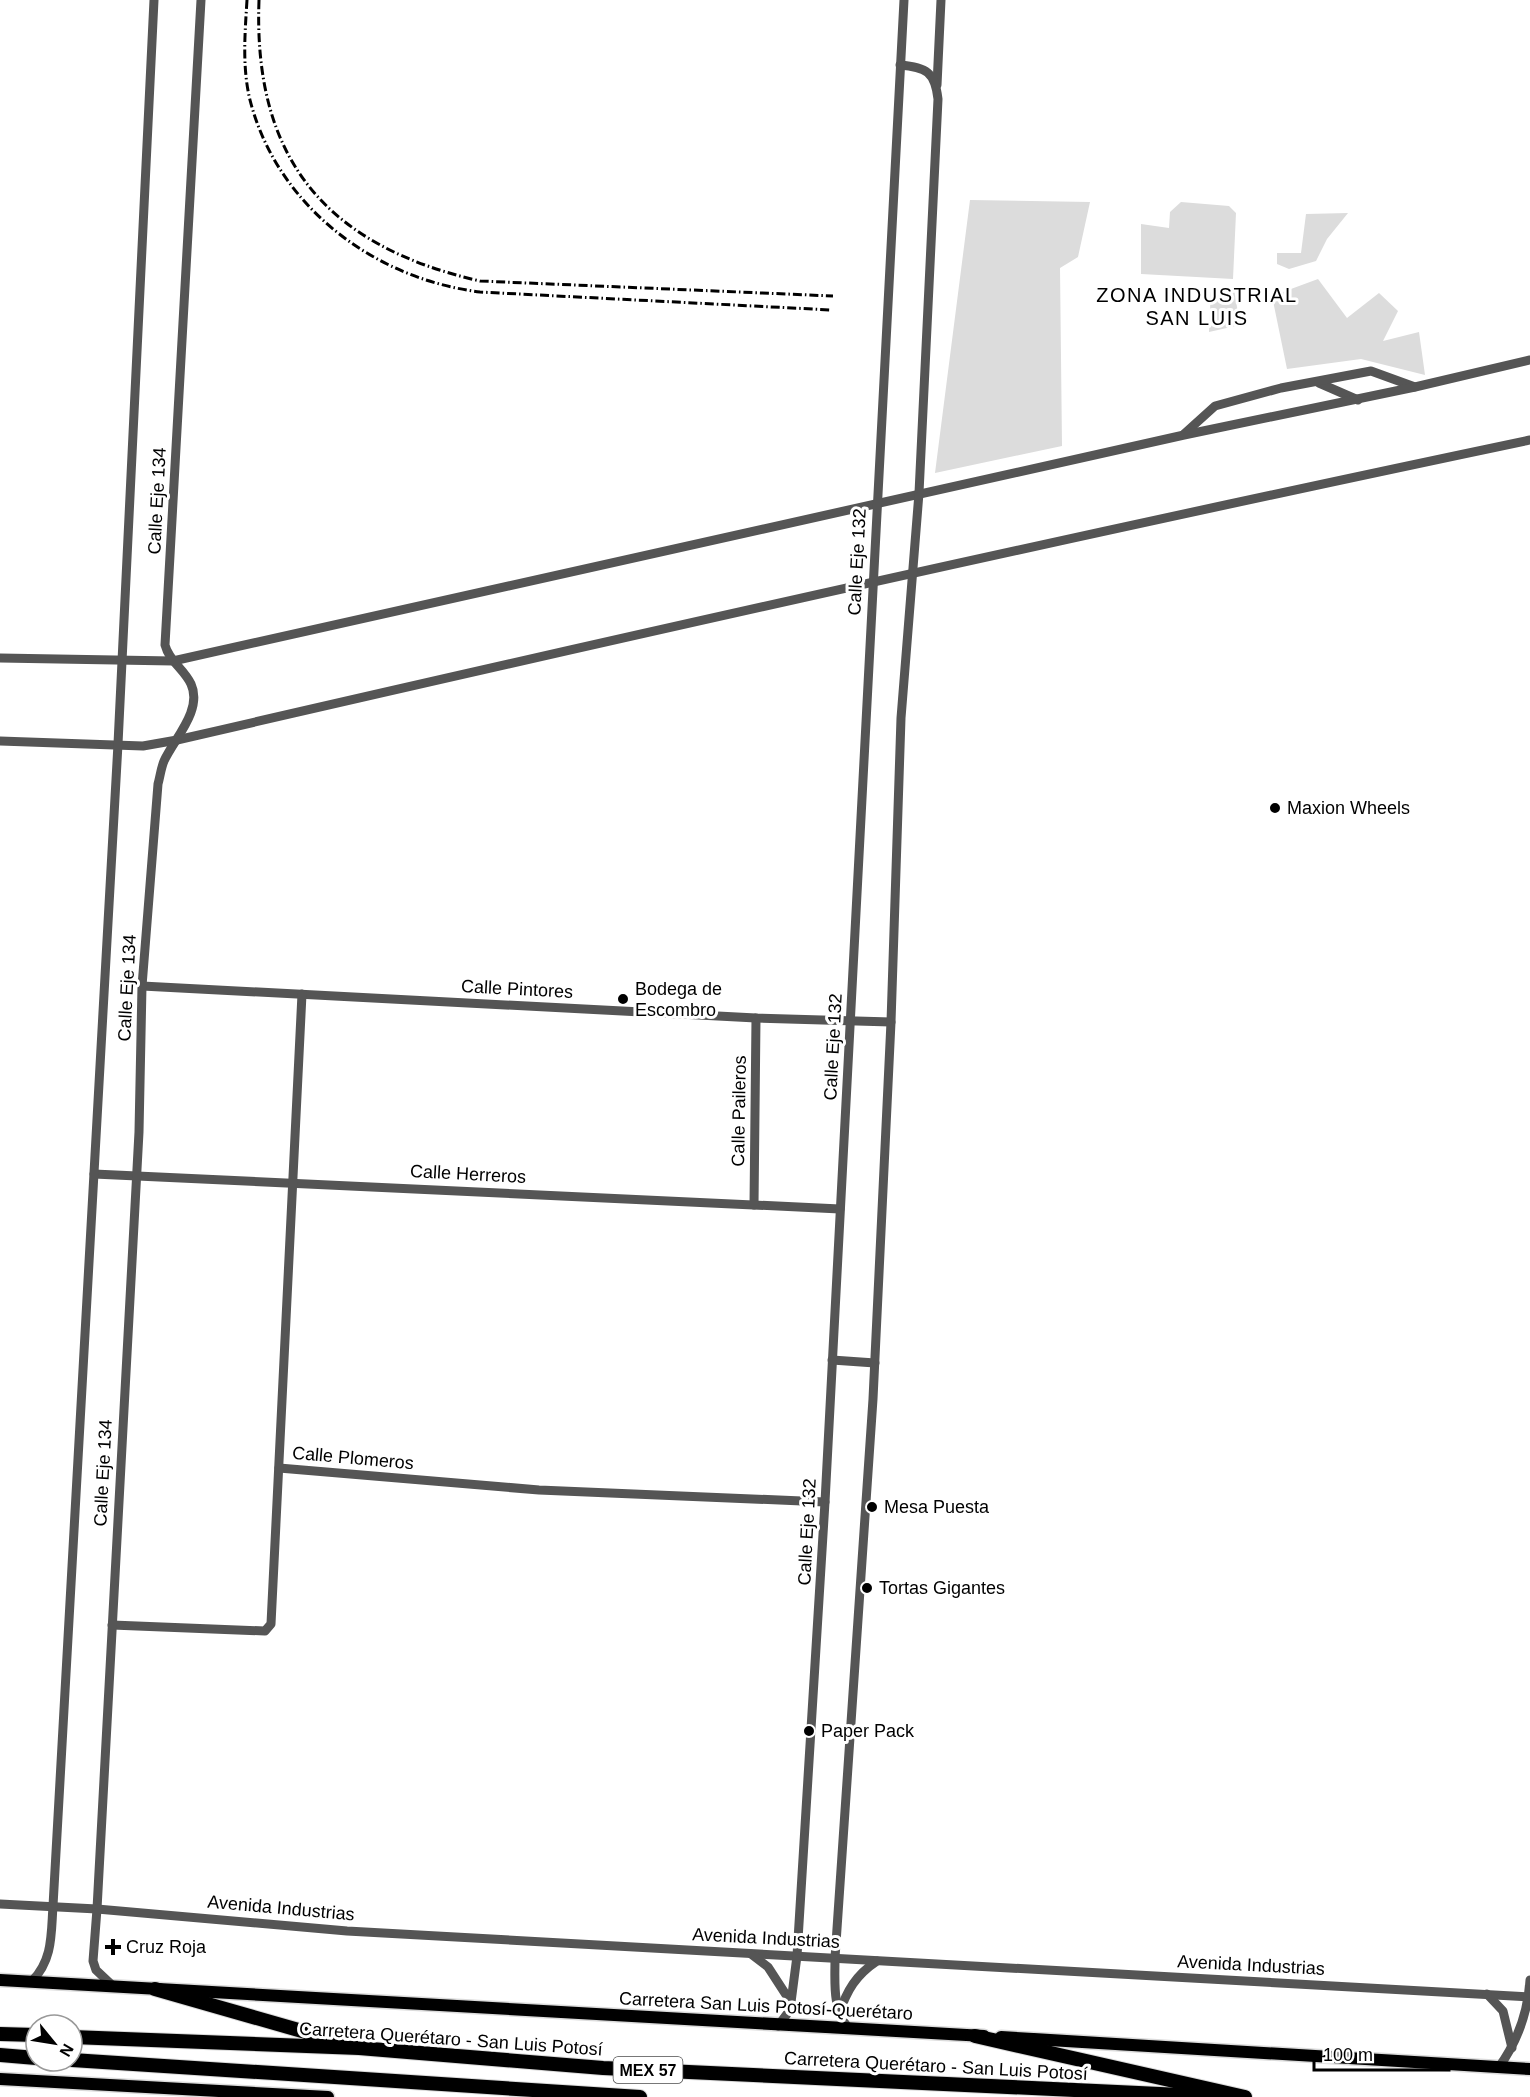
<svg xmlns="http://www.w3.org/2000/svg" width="1530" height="2097" font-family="Helvetica,sans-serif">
<rect width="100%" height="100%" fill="#fff"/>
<g fill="#dcdcdc">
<path d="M970 200 1090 202 1078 257 1060 268 1062 446 935 473Z"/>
<path d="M1181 202 1229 206 1236 213 1233 279 1141 274V224L1169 228 1170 212Z"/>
<path d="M1348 213 1327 239 1316 261 1289 269 1277 264V253H1301L1306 214Z"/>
<path d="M1318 279 1347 318 1379 293 1398 311 1383 341 1419 332 1425 375 1361 359 1287 369 1272 296Z"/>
<path d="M1211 289H1234L1240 325 1209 332Z"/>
</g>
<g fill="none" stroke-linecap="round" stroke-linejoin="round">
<g stroke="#dbdbdb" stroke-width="15">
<g id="major">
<path d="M0 1980 984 2036"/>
<path d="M1001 2037 1530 2069"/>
<path d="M0 2079 328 2097"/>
</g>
</g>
<g stroke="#dbdbdb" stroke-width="16">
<g id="highway">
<path d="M155 1989 337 2041"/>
<path d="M0 2034 36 2035"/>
<path d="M975 2036 1245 2097"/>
<path d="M72 2037 359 2048 603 2068 1224 2097"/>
<path d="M0 2055 36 2058"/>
<path d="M72 2060 640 2097"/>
</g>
</g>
<g stroke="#555" stroke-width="9">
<path d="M937 85 941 0"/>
<path d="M1319 383 1358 400"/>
<path d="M1184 434 1215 406 1281 388 1371 371 1415 387"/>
<path d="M0 658 173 661 1184 435 1415 387 1530 360"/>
<path d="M0 741 143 746 177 740C627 636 1078 535 1530 440"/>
<path d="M142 986 756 1018 891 1022"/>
<path d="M94 1174 840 1209"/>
<path d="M754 1205 756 1018"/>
<path d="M832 1360 875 1363"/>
<path d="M279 1468 539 1490 825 1502"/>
<path d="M112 1625 265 1631 271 1624 302 994"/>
<path d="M0 1904 97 1909 347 1931 1530 1997"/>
<path d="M751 1954 768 1967 792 2004"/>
<path d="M32 1981C53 1960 51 1934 53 1906L118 744 154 0"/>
<path d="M113 1986 96 1970 93 1961 97 1909 139 1132 142 986 158 784C160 777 161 768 164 761 174 739 203 710 191 684 184 669 169 661 165 645L201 0"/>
<path d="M1487 1994 1503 2011 1512 2048"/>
<path d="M839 2014C847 1990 856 1975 877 1961"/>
<path d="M778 2026 790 2010 797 1956 825 1502 904 0"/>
<path d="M849 2029C832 2008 835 1984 835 1958L873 1399 891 1022 901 718 919 493 938 99C935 72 926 67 900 65"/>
<path d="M1499 2067C1517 2042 1528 2011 1530 1980"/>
</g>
<use href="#major" stroke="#000" stroke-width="12"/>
<use href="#highway" stroke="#000" stroke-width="14"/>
<g stroke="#000" stroke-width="3" stroke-dasharray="9 3 1.5 3" stroke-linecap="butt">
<path d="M247 0C245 33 242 67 250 100 277 206 374 279 480 292L831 310"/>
<path d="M259 0C253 159 326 246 480 281L833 296"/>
</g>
</g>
<g fill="#000" stroke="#fff" stroke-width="2">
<circle cx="1275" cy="808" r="6"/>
<circle cx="623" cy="999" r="6"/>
<circle cx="872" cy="1507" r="6"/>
<circle cx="867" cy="1588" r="6"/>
<circle cx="809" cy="1731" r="6"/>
<path d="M110 1938h6v6h6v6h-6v6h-6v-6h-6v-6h6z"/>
</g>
<g text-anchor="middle" stroke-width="6" stroke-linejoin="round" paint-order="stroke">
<rect fill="#fff" stroke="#4c4c4c" stroke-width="1.5" x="613.5" y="2057" width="69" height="26" rx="4.5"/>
<g font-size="16" font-weight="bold" fill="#000">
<text x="648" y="2076">MEX 57</text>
</g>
<g font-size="18" fill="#000" stroke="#fff">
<text transform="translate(157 501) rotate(-87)" y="6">Calle Eje 134</text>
<text transform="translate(857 562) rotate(-87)" y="6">Calle Eje 132</text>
<text transform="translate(127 988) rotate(-87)" y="6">Calle Eje 134</text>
<text transform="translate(517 989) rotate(3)" y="6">Calle Pintores</text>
<text transform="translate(833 1047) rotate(-87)" y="6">Calle Eje 132</text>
<text transform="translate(739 1111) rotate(-89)" y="6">Calle Paileros</text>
<text transform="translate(468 1174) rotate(3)" y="6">Calle Herreros</text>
<text transform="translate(353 1458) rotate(5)" y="6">Calle Plomeros</text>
<text transform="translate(103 1473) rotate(-87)" y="6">Calle Eje 134</text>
<text transform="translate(807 1532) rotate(-87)" y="6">Calle Eje 132</text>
<text transform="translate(281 1908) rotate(5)" y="6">Avenida Industrias</text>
<text transform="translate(766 1938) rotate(3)" y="6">Avenida Industrias</text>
<text transform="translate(1251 1965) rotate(3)" y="6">Avenida Industrias</text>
<text transform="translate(766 2006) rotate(3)" y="6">Carretera San Luis Potosí-Querétaro</text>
<text transform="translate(451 2039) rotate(4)" y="6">Carretera Querétaro - San Luis Potosí</text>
<text transform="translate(936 2066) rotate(3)" y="6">Carretera Querétaro - San Luis Potosí</text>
</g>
<g font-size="18" fill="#000" stroke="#fff" text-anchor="start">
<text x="1287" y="814">Maxion Wheels</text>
<text x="635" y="995">Bodega de<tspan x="635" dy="21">Escombro</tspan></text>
<text x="884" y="1513">Mesa Puesta</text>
<text x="879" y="1594">Tortas Gigantes</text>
<text x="821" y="1737">Paper Pack</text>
<text x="126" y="1953">Cruz Roja</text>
</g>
<g font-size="20" letter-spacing="1.5" fill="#000" stroke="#fff">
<text x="1197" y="302">ZONA INDUSTRIAL<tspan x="1197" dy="23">SAN LUIS</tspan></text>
</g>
</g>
<g transform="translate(54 2043) rotate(120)"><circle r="28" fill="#ffffff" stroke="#999999" stroke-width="1.5"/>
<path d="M0-4.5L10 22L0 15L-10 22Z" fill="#000000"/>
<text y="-9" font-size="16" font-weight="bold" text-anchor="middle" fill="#000000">N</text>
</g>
<path d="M1314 2061v9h135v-9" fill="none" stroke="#000000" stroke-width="3"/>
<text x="1323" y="2061" font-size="18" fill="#000000" stroke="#ffffff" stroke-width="4.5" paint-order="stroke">100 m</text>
</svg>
